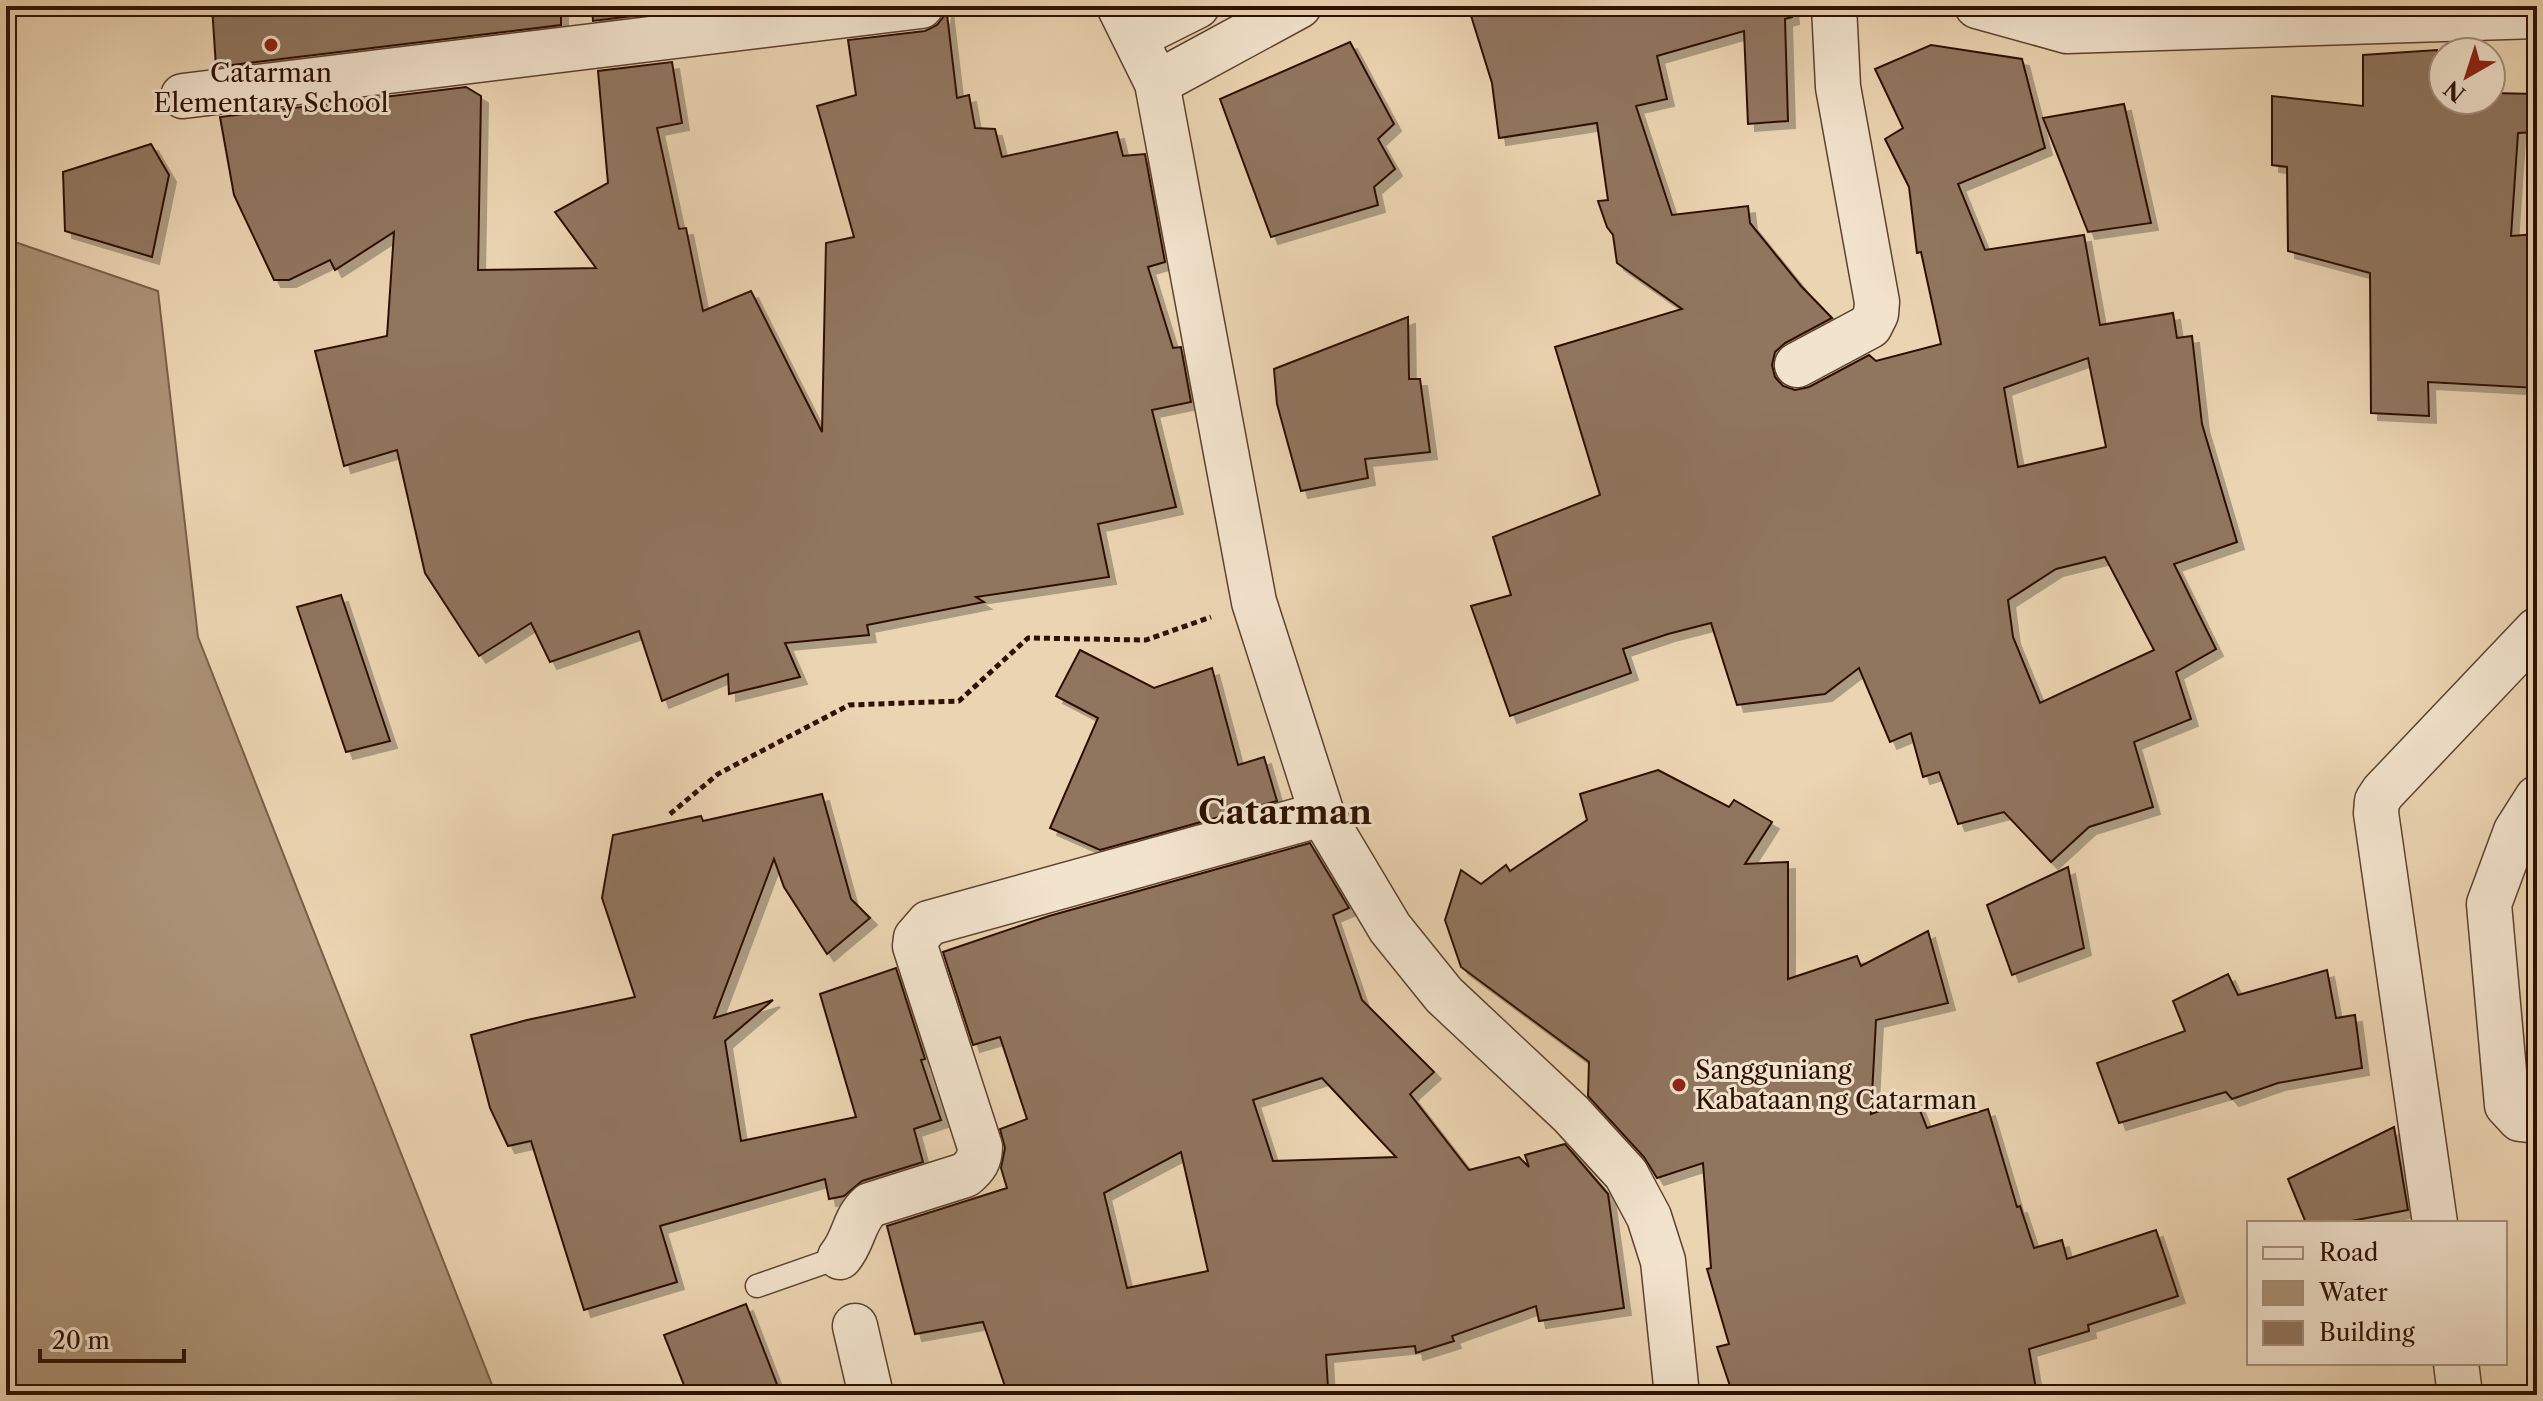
<svg xmlns="http://www.w3.org/2000/svg" width="2543" height="1401" font-family="'Libre Caslon Text',serif">
<defs>
<filter id="shadow"><feDropShadow dx="7" dy="7" stdDeviation="0" flood-color="#0004"/></filter>
</defs>
<rect width="100%" height="100%" fill="#ebd4b2"/>
<filter id="stains"><feTurbulence type="fractalNoise" baseFrequency=".0025" numOctaves="4"/><feColorMatrix values="0 0 0 0 .2 0 0 0 0 .09 0 0 0 0 .02 0 0 0 .5 -.17"/></filter>
<radialGradient id="worn" r=".72"><stop offset=".6" stop-color="#630" stop-opacity="0"/><stop offset="1" stop-color="#630" stop-opacity=".3"/></radialGradient>
<path fill="#ab9276" stroke="#795e48" stroke-width="2" d="M6 239 158 291 198 637 496 1395H6Z"/>
<g fill="#90765e" stroke="#2e1102" stroke-width="2" fill-rule="evenodd" filter="url(#shadow)">
<path d="M212 6H561V25L216 67Z"/>
<path d="M592 6H664L665 12 593 21Z"/>
<path d="M946 6 957 98 969 95 975 128 995 129 1002 157 1117 132 1123 156 1145 154 1165 262 1148 267 1173 348 1181 347 1191 402 1152 410 1176 507 1098 524 1109 577 976 597 984 602 867 625 869 635 785 643 800 677 729 694 728 674 662 701 639 631 550 662 531 623 479 656 425 573 397 450 344 466 315 351 387 336 394 232 335 270 330 260 289 280H274L234 195 220 117 466 87 481 96 478 270 596 268 555 212 608 183 598 71 672 62 682 123 657 128 679 229 686 228 703 311 751 291 822 432 826 243 854 237 817 106 856 95 848 40 925 31 937 25 944 16Z"/>
<path d="M1468 6H1791L1792 17 1785 19 1788 121 1748 124 1744 31 1657 56 1667 99 1636 106 1672 215 1748 206 1750 223 1801 286 1832 318 1785 343 1775 352 1772 365 1775 377 1783 386 1795 390 1809 387 1869 355 1876 361 1941 344 1921 252 1917 253 1909 187 1885 139 1903 128 1875 69 1931 45 2022 59 2045 148 1958 184 1985 250 2084 235 2100 325 2173 313 2177 338 2192 336 2202 424 2237 542 2174 564 2216 649 2176 672 2191 719 2134 742 2153 807 2089 827 2051 862 2004 812 1958 824 1939 772 1923 777 1911 733 1890 742 1859 668 1825 694 1737 705 1711 623 1668 634 1623 649 1631 673 1510 716 1471 606 1511 595 1493 537 1600 495 1555 347 1682 309 1617 263 1613 235 1607 227 1598 201 1608 200 1597 123 1499 138 1492 83ZM2088 358 2106 447 2018 467 2004 388ZM2105 557 2154 650 2040 703 2013 637 2008 600 2056 569Z"/>
<path d="M1350 42 1394 124 1378 139 1395 169 1374 187 1378 205 1271 237 1220 99Z"/>
<path d="M2437 50 2436 92 2443 93V100H2491V93L2537 94V132L2518 133 2511 236 2537 234V388L2428 382 2429 416 2371 413 2370 273 2288 251 2287 167 2272 165V96L2363 106V55Z"/>
<path d="M2124 104 2151 223 2088 232 2043 118Z"/>
<path d="M151 144 169 175 152 257 65 231 63 172Z"/>
<path d="M1408 317 1409 379H1420L1430 452 1365 459 1368 478 1301 491 1277 404 1274 369Z"/>
<path d="M341 595 390 741 346 752 297 607Z"/>
<path d="M1080 650 1154 688 1212 668 1238 765 1264 757 1277 801 1100 850 1050 828 1098 718 1056 696Z"/>
<path d="M1658 770 1729 807 1734 800 1772 822 1745 864 1788 862V979L1857 956 1861 966 1928 931 1948 1003 1876 1020 1871 1114 1915 1098 1927 1128 1988 1109 2017 1207 2020 1206 2034 1248 2062 1240 2067 1259 2156 1230 2178 1296 2088 1325 2089 1331 2029 1349 2037 1395H1733L1717 1347 1729 1344 1707 1269 1711 1268 1703 1163 1657 1178 1644 1157 1588 1096 1589 1062 1461 967 1445 920 1461 870 1481 884 1506 865 1510 871 1587 820 1580 794Z"/>
<path d="M822 794 851 899 870 918 827 954 784 887 774 859 714 1018 773 1000 725 1041 741 1141 856 1117 820 994 896 968 925 1059 921 1060 941 1120 914 1129 923 1162 862 1181 844 1196 829 1199 825 1179 660 1226 677 1282 584 1310 531 1141 508 1146 490 1108 471 1035 527 1020 635 997 602 898 613 835 701 816 703 821Z"/>
<path d="M1310 843 1349 908 1333 915 1362 1000 1434 1072 1410 1094 1469 1170 1519 1157 1529 1167 1525 1155 1565 1144 1608 1194 1624 1308 1539 1321 1536 1306 1452 1336 1454 1341 1416 1353 1415 1346 1326 1355 1328 1388 1229 1389 1232 1395H1008L983 1322 915 1334 887 1226 1007 1188 1001 1168 1005 1148 1000 1129 1027 1119 1000 1037 973 1045 943 952 1049 916ZM1322 1078 1396 1157 1273 1161 1253 1100ZM1181 1152 1208 1271 1127 1288 1104 1193Z"/>
<path d="M2068 867 2084 948 2012 975 1987 905Z"/>
<path d="M2327 970 2336 1018 2355 1015 2362 1068 2278 1083 2232 1099 2226 1092 2119 1123 2097 1063 2185 1031 2173 1001 2228 974 2238 995Z"/>
<path d="M2394 1127 2408 1210 2341 1223H2306L2288 1179Z"/>
<path d="M746 1304 778 1387 757 1395H688L664 1335Z"/>
</g>
<g fill="none" stroke-linecap="round" stroke-linejoin="round">
<g stroke="#5d422e" stroke-width="25">
<path id="lane" d="M757 1286 840 1257"/>
</g>
<g stroke="#5d422e" stroke-width="47">
<g id="street">
<path d="M1119 6 1157 83 1254 602 1322 814 1390 928 1444 995 1571 1114 1626 1174 1649 1217 1663 1261 1677 1395"/>
<path d="M1977 6 2067 31 2537 16"/>
<path d="M1135 37 1197 6"/>
<path d="M1157 83 1299 6"/>
<path d="M183 96 921 6"/>
<path d="M1797 365 1870 326 1876 314 1877 302 1838 87 1834 6"/>
<path d="M2537 798 2516 831 2489 904 2507 1105 2520 1119 2537 1121"/>
<path d="M2435 1223 2376 813 2377 801 2383 792 2537 630"/>
<path d="M840 1257C855 1239 853 1220 870 1205L965 1175C975 1167 980 1160 980 1147L915 946 916 938 929 923 1322 814"/>
<path d="M855 1326 871 1395"/>
<path d="M2456 1363 2460 1395"/>
</g>
</g>
<path stroke="#2e1102" stroke-width="5" stroke-dasharray="6 4" stroke-linecap="butt" d="M670 814 718 774 849 705 959 701 1028 638 1146 640 1211 617"/>
<use href="#lane" stroke="#f2e3cd" stroke-width="22"/>
<use href="#street" stroke="#f2e3cd" stroke-width="44"/>
</g>
<g fill="#8f2418" stroke="#f2e3cd" stroke-width="3">
<circle cx="271" cy="45" r="8"/>
<circle cx="1679" cy="1085" r="8"/>
</g>
<g text-anchor="middle" stroke-width="6" stroke-linejoin="round" paint-order="stroke">
<g font-size="26" fill="#2e1102" stroke="#f2e3cd">
<text x="271" y="82">Catarman<tspan x="271" dy="30">Elementary School</tspan></text>
<text x="1695" y="1079" text-anchor="start">Sangguniang<tspan x="1695" dy="30">Kabataan ng Catarman</tspan></text>
</g>
<g font-size="34" font-weight="bold" fill="#2e1102" stroke="#f2e3cd">
<text x="1285" y="824">Catarman</text>
</g>
</g>
<rect width="2543" height="1401" fill="none" stroke="#ebd4b2" stroke-width="32"/>
<rect x="8" y="8" width="2527" height="1385" fill="none" stroke="#2e1102" stroke-width="4"/>
<rect x="16" y="16" width="2511" height="1369" fill="none" stroke="#2e1102" stroke-width="2"/>
<rect x="2247" y="1221" width="260" height="144" fill="#f2e3cd" stroke="#a48f7c" stroke-width="2"/>
<rect x="2263" y="1247" width="40" height="12" fill="#f2e3cd" stroke="#a48f7c" stroke-width="2"/>
<text x="2319" y="1261" font-size="24" fill="#2e1102">Road</text>
<rect x="2263" y="1281" width="40" height="24" fill="#ab9276" stroke="#a48f7c" stroke-width="2"/>
<text x="2319" y="1301" font-size="24" fill="#2e1102">Water</text>
<rect x="2263" y="1321" width="40" height="24" fill="#90765e" stroke="#a48f7c" stroke-width="2"/>
<text x="2319" y="1341" font-size="24" fill="#2e1102">Building</text>
<g transform="translate(2467 76) rotate(219)"><circle r="38" fill="#f2e3cd" stroke="#a48f7c" stroke-width="2"/>
<path d="M0-6L14 30L0 20L-14 30Z" fill="#8f2418"/>
<text y="-12" font-size="22" font-weight="bold" text-anchor="middle" fill="#2e1102">N</text>
</g>
<path d="M40 1349v12h144v-12" fill="none" stroke="#2e1102" stroke-width="4"/>
<text x="52" y="1349" font-size="24" fill="#2e1102" stroke="#f2e3cd" stroke-width="6" paint-order="stroke">20 m</text>
<rect width="100%" height="100%" filter="url(#stains)"/>
<rect width="100%" height="100%" fill="url(#worn)"/>
</svg>
